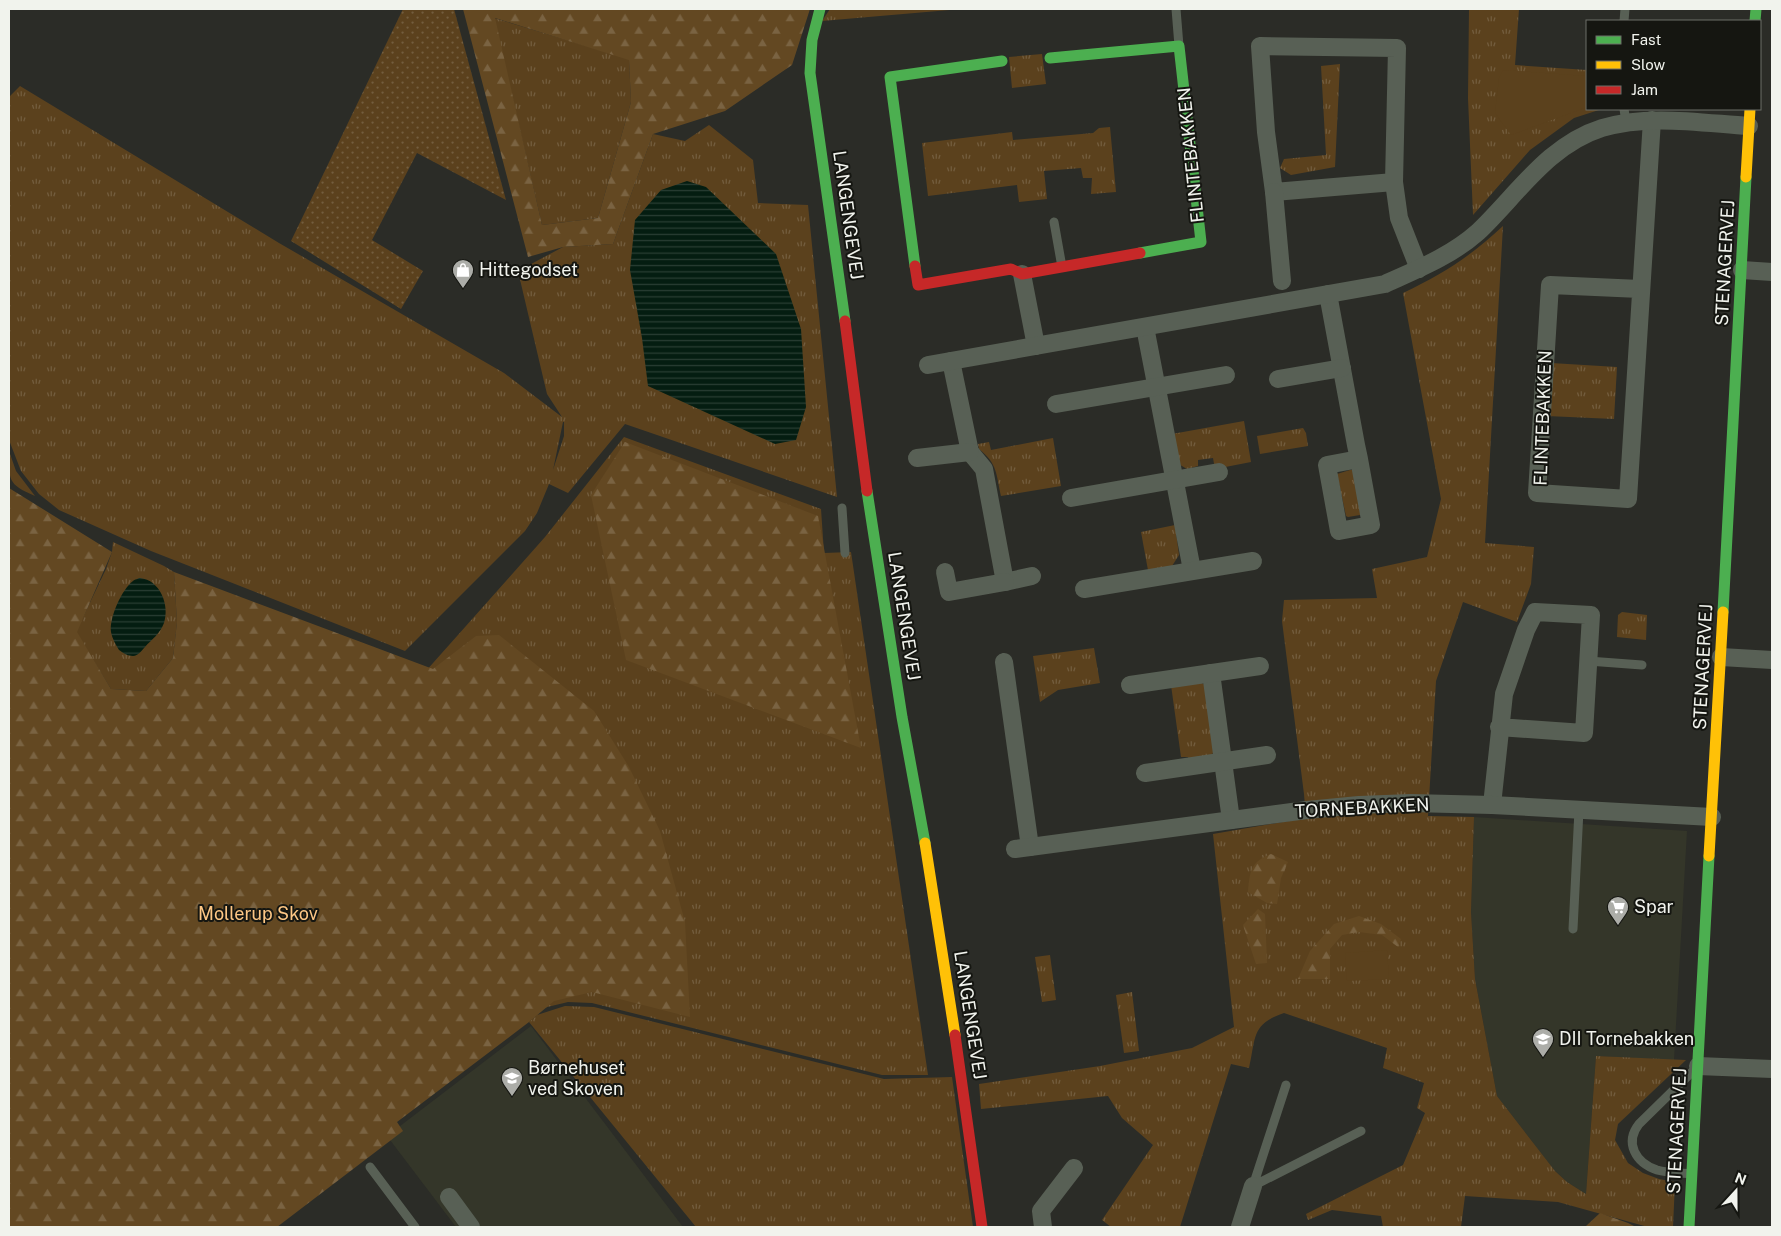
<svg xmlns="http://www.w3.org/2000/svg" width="1781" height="1236" font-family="'Public Sans',sans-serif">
<defs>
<pattern id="grass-tufts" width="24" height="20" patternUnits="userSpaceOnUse" patternTransform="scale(1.25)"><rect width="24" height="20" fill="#5b411d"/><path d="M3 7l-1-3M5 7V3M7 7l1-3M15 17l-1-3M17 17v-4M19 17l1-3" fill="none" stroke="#735d3e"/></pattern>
<pattern id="forest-firs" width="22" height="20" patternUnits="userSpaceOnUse" patternTransform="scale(1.25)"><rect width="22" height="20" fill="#634822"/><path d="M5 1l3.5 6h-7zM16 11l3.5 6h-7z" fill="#7a6342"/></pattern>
<pattern id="garden-dots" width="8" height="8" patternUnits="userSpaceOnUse" patternTransform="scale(1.25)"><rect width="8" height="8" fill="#5b411d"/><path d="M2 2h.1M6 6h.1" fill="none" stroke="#735d3e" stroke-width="1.8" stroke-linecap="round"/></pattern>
<pattern id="water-rules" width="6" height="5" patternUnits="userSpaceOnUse" patternTransform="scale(1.25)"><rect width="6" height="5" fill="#041d11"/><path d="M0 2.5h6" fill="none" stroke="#293e34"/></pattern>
</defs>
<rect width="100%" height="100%" fill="#2b2c27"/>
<g fill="#343629">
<path d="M1474 817 1687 831 1674 1060 1596 1056 1586 1194 1567 1182 1554 1170 1497 1096 1475 979 1471 912Z"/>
<path d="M531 1026 683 1227H456L387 1136Z"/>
</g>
<g fill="url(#grass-tufts)" fill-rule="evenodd">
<path d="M830 9H961L822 21Z"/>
<path d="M1469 9H1519L1515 65 1587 70V109H1602L1574 118 1530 150 1473 215 1468 98Z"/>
<path d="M494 18 629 59 631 102 598 218 542 225Z"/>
<path d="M1042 54 1046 84 1012 88 1009 57Z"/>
<path d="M1340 64 1335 167 1291 175 1280 168 1284 159 1326 155 1321 66Z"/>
<path d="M20 86 279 243 504 373 562 417 547 394 518 271 563 247 613 244 653 134 685 141 709 125 753 160 758 203 808 205 837 497 625 424 568 493 549 484 537 513 525 531 405 651 151 551 59 510 39 494 21 471 9 440V97ZM564 422V436L553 470 563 422Z"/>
<path d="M1110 127 1116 192 1091 194 1092 178H1083L1081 168 1044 171 1047 199 1019 202 1017 185 928 196 922 143 1012 132 1013 140 1093 133 1099 128Z"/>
<path d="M1503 226 1485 543 1534 547 1531 584 1517 622 1463 602 1436 681 1428 816 1474 817 1471 912 1475 979 1497 1096 1555 1171 1567 1182 1586 1194 1596 1056 1686 1060 1618 1124 1615 1140 1628 1163 1643 1173 1659 1179 1675 1182 1673 1227H1648L1558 1202 1465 1196 1461 1227H1383L1381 1216 1332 1210 1308 1220 1306 1214 1403 1165 1425 1113 1417 1108 1424 1083 1383 1068 1387 1048 1284 1013C1251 1024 1256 1038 1249 1068L1231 1064 1180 1227H1111L1102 1220 1153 1145 1122 1118 1108 1096 981 1109 979 1084 1100 1066 1192 1048 1234 1027 1213 834 1306 818 1304 794 1282 621 1284 600 1377 598 1372 569 1427 557 1441 499 1403 293C1443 274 1471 256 1503 226Z"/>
<path d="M1551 363 1617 367 1614 419 1547 416Z"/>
<path d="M1244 421 1251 462 1215 469 1213 458 1198 460V466L1187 469 1177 463 1172 434Z"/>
<path d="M1303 428 1306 433 1308 446 1260 454 1257 436Z"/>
<path d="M624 437 821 509 824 553 851 552 928 1075H882L592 1003 568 1002 539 1009 401 699 545 537Z"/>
<path d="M1053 438 1061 486 1001 496C996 474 998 464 979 449L978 444 989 442 991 450Z"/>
<path d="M9 451 16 471 35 496C7 484 9 480 9 451Z"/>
<path d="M1350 470H1354L1361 513 1360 515 1348 517 1346 516 1337 474Z"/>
<path d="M1175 525 1179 555 1172 566 1148 570 1141 532Z"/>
<path d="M113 542 164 566 174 572 177 622 173 658 146 691 111 689 76 632 106 569 112 552Z"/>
<path d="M1622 612 1647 615 1646 640 1617 637 1618 615Z"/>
<path d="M1094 648 1100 683 1058 690 1040 702 1033 656Z"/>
<path d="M1196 680 1207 686 1216 749 1209 758 1189 762 1188 757H1181L1171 685Z"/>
<path d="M1050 955 1056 1000 1042 1002 1035 957Z"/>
<path d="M1132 992 1139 1051 1124 1053 1116 995Z"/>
<path d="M565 1006 594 1007 884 1079 952 1077 973 1227H696L529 1022 537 1015Z"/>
</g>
<g fill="url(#forest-firs)" fill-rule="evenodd">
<path d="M463 9H810L792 65 725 111 653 134 613 244 563 247 528 257ZM495 18 629 60 631 102 598 218 542 225Z"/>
<path d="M625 442 818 516 861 748 626 660 591 495Z"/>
<path d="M9 488 112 552 77 632 111 689 146 691 173 658 177 622 174 572 433 669 476 636 499 635 594 711 629 767 660 831 685 922 690 1017 592 992 554 1001 529 1022 397 1122 403 1131 277 1227H9Z"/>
<path d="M1271 854 1288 862 1281 878 1277 904 1267 903 1248 892C1250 872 1250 862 1271 854Z"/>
<path d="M1258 909 1265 914 1267 963 1256 964 1243 925Z"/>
<path d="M1359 916 1381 924 1401 939 1398 947 1382 935 1359 932 1342 935 1330 949V979H1298L1310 951 1334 924Z"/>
<path d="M1600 1213 1628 1223 1636 1227H1587L1586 1226Z"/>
</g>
<path fill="url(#garden-dots)" d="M403 9H454L506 200 417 153 372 240 423 271 401 309 291 241Z"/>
<g fill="#5b411d">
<path d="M1503 70 1587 76V107L1511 135 1495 113 1499 78Z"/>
<path d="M1387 950 1389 979 1347 981 1345 953Z"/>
</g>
<g fill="url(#water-rules)">
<path d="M687 181 706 187 776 254 801 329 806 407 796 440 775 444 648 386 642 338 630 270 635 220 661 190Z"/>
<path d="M140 578C160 580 170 605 164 623 160 634 152 639 145 647 142 650 138 656 133 656 128 656 123 653 119 650 116 645 112 638 111 632 109 618 122 589 133 581 134 580 139 578 140 578Z"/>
</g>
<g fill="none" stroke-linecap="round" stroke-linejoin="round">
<g stroke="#586055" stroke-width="9">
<path d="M1176 9 1179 46"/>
<path d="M1624 21 1625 9"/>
<path d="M1624 109 1626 122"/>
<path d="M1054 222 1062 267"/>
<path d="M842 508 845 553"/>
<path d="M1588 661 1642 665"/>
<path d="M1573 929 1579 810"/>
<path d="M1286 1085 1253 1186 1361 1131"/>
<path d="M370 1167 415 1227"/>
<path d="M1692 1174C1681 1173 1667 1173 1657 1170 1636 1163 1624 1143 1639 1124L1694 1070"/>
</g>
<g stroke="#586055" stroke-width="18">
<path d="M1394 182 1274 192 1266 132 1260 46 1397 48 1394 182 1399 218 1419 269"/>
<path d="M1274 192 1282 281"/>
<path d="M1742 270 1772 272"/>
<path d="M1022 274 1036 346"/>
<path d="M1640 289 1550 285 1537 493 1628 499 1652 120"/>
<path d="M1328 294 1356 445 1359 459 1371 525 1339 531 1327 465 1359 459"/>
<path d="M1145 327 1192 570"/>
<path d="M951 361 970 452 984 469 1005 582 1032 576"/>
<path d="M928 365 1385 284C1418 269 1451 256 1478 232 1517 195 1548 145 1602 128 1648 114 1702 123 1749 126"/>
<path d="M1278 379 1342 368"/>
<path d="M1056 404 1226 375"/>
<path d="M917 458 970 452"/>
<path d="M1071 498 1219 472"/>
<path d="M945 572 949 592 1005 582"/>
<path d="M1084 589 1253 561"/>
<path d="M1721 657 1772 660"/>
<path d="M1004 662 1030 847"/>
<path d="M1211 673 1231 820"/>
<path d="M1130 685 1260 666"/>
<path d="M1145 773 1267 755"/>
<path d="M1492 805 1504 694 1526 630 1535 612 1591 615 1584 733 1499 727"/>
<path d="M1015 849 1307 810 1359 805 1411 803 1492 805 1712 817"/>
<path d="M1698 1066 1772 1069"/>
<path d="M449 1197 471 1227"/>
<path d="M1043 1227 1041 1211 1074 1168"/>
<path d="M1240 1227 1253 1186"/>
</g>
<g stroke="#4caf50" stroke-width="11">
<path d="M820 9 812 40 810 73 845 321"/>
<path d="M1755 21 1756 9"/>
<path d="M1050 58 1179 46 1201 242 1140 253"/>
<path d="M915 266 890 77 1002 61"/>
<path d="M867 491 902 717 925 843"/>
<path d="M1723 612 1746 177"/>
<path d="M1689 1227 1709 856"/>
</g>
<g stroke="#ffc107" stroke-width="11">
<path d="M1746 177 1750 109"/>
<path d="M925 843 955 1035"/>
<path d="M1709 856 1723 612"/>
</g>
<g stroke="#c62828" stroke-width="11">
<path d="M915 266 918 285 1011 269 1022 274 1140 253"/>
<path d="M845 321 867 491"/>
<path d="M955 1035 982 1227"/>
</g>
</g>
<defs>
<g id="shop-pin" transform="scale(1.125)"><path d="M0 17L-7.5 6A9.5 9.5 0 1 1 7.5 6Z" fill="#acada8" stroke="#151611"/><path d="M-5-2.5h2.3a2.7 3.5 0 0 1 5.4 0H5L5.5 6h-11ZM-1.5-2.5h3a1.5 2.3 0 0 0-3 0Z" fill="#fff"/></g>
<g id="supermarket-pin" transform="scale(1.125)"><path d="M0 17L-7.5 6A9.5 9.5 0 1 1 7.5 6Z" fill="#acada8" stroke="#151611"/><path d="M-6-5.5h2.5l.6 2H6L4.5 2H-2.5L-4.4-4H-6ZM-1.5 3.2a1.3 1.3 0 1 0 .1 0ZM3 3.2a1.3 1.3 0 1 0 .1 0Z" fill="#fff"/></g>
<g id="school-pin" transform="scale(1.125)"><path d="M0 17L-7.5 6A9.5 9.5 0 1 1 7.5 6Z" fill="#acada8" stroke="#151611"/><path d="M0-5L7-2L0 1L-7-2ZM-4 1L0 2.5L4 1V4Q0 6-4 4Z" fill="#fff"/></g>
</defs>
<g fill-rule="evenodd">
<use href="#shop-pin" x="463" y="270"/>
<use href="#supermarket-pin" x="1618" y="907"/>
<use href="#school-pin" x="1543" y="1039"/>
<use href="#school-pin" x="512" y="1078"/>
</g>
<g text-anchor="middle" stroke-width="4" stroke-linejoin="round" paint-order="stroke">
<g font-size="18" fill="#f1f3ed" stroke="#151611">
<text transform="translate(1191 155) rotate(-96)" y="6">FLINTEBAKKEN</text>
<text transform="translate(848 215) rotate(82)" y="6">LANGENGEVEJ</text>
<text transform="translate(1725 263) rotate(-87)" y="6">STENAGERVEJ</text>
<text transform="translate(1543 418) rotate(-88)" y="6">FLINTEBAKKEN</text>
<text transform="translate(904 616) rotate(81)" y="6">LANGENGEVEJ</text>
<text transform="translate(1703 667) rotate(-87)" y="6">STENAGERVEJ</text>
<text transform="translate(1362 808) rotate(-3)" y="6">TORNEBAKKEN</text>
<text transform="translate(970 1015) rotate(81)" y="6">LANGENGEVEJ</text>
<text transform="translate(1677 1131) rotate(-87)" y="6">STENAGERVEJ</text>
</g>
<g font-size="18" fill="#f1f3ed" stroke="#151611" text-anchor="start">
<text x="479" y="276">Hittegodset</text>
<text x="1634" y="913">Spar</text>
<text x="1559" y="1045">DII Tornebakken</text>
<text x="528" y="1074">Børnehuset<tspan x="528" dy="21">ved Skoven</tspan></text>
</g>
<g font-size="18" fill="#fdc785" stroke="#151611">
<text x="258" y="920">Mollerup Skov</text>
</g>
</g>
<rect width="1781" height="1236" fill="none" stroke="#f1f3ed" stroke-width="20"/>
<rect x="1586" y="20" width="175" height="90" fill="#151611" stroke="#6d6e69"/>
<rect x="1596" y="36" width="25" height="8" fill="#4caf50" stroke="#6d6e69"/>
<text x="1631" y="45" font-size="15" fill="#f1f3ed">Fast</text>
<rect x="1596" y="61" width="25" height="8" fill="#ffc107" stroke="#6d6e69"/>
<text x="1631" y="70" font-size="15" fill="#f1f3ed">Slow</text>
<rect x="1596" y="86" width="25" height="8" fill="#c62828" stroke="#6d6e69"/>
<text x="1631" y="95" font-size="15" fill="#f1f3ed">Jam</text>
<g transform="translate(1736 1191) rotate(21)" stroke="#151611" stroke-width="4" paint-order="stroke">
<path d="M0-4L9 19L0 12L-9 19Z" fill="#f1f3ed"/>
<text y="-8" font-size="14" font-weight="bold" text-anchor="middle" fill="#f1f3ed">N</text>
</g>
</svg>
